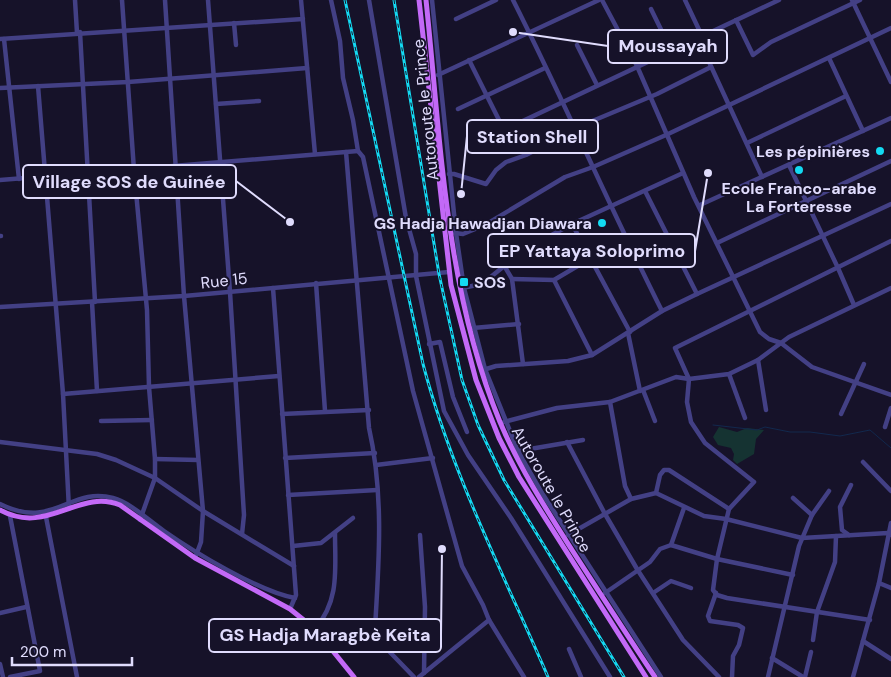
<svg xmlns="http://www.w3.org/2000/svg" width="891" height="677" font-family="'DM Sans',sans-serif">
<rect width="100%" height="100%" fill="#161229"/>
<path fill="#153332" d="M719 427 737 432 747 428 764 430 756 439 754 454 737 464 733 460 734 454 731 448 718 445 713 437Z"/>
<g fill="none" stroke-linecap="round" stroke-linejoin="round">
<path stroke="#12284d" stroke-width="1" d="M713 425 757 430 765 427 790 432H810L840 436 870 430 891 448"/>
<g stroke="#434085" stroke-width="4.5">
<path d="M75 0 77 33"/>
<path d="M122 0 134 170 147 310 149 387 155 459V478L140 520"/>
<path d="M165 0 184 296 203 511 201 542 195 558"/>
<path d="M208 0 230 292 244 515 242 534"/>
<path d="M301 0 315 154"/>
<path d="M331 0 340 41 343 78 353 120 358 151 363 157 413 391 462 566 483 605 489 620 524 677"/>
<path d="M369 0 406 218 416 254V276L444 411 468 455 511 518 610 677"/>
<path d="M432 0 456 233 464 288 485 369 518 451 542 493 661 677"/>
<path d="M513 0C565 103 610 208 662 311"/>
<path d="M602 0 637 66 694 197 760 332 769 339 781 343 812 367 891 395"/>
<path d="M685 0 702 36"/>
<path d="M852 0 891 82"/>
<path d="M651 9 671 50"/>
<path d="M456 19 496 0"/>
<path d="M736 20 753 55 771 42 860 0"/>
<path d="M234 23 236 45"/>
<path d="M80 32 95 302"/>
<path d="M698 38 762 177"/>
<path d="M0 39 303 19"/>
<path d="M4 39 19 179"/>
<path d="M577 45 597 85"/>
<path d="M829 58 863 131"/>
<path d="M469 60 504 130"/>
<path d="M438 75 599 0"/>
<path d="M38 86 63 394 69 509"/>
<path d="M0 88 128 82 307 68"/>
<path d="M216 104 259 101"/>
<path d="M458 109 545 68"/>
<path d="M482 132 504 130 779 0"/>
<path d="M747 143 846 96"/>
<path d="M346 152 369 428C384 494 379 562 375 628"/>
<path d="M789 165 838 268 854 305"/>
<path d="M449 174H454L486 184 496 170 506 162 526 155 590 122 657 94 711 67"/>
<path d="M0 180 358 151"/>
<path d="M645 191 697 294"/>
<path d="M700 205 891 118"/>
<path d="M572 224 630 332"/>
<path d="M455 233 463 234 485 225 565 177 593 167 666 135 891 28"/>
<path d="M0 236H1"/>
<path d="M717 243 891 161"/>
<path d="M505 267 512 279 523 364"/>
<path d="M512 279 554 280 625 238"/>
<path d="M554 280 592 355"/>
<path d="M316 283 325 411"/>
<path d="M273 288 296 595 290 609"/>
<path d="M462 288 482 284 524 250 572 224 683 173"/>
<path d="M92 302 97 391"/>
<path d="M0 307 184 296 449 272"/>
<path d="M473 328 519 324"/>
<path d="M628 333 640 391"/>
<path d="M429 344 440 342 453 397 467 432"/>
<path d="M758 360 766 410"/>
<path d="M483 370 496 366 568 361 592 355 662 311 697 294 891 204"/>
<path d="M729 374 745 418"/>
<path d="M643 390 655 421"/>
<path d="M63 394 279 376"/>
<path d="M610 402 625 486 631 499"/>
<path d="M282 414 369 410"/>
<path d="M841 414 864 364"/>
<path d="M101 421 152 420"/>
<path d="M504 422 557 408 610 402 676 377 689 379 729 374 758 360 789 337 891 288"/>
<path d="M885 427 891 408"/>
<path d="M0 442 97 454 116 460 155 478 203 511 294 566"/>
<path d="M567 442 605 514 637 569 683 640 719 677"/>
<path d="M518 451 583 440"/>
<path d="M285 458 375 453"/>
<path d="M155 459 198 460"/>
<path d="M863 462 891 491"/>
<path d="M376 465 433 458"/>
<path d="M656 493 660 475 664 470H669L729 509"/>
<path d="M288 495 377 490"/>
<path d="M793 498 812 515"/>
<path d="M0 504C54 531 70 486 113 498 131 503 148 520 164 531 194 552 260 592 295 598"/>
<path d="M46 517 77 677"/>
<path d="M420 535 425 607 424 673"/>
<path d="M568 535 631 499 656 493 704 516 726 519 802 538 888 533 891 535"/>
<path d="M849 535 842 530 840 507 851 485"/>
<path d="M671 545 684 508"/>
<path d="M293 546 321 543 353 518"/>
<path d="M879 583 891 588"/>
<path d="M605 593 650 562 660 549 671 545 717 559 793 575"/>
<path d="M653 593 671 581 691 588"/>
<path d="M716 593 708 616 710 621 738 625 743 628 739 645 733 656 732 677"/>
<path d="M0 613 26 607"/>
<path d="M870 620 727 598 717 595 713 590 717 559 729 509 754 482 705 443 691 422 687 402 689 379 675 348 891 241"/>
<path d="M315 629 332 626 375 628 384 646 414 677"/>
<path d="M315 629C340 600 335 569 335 533"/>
<path d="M813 640 817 612 835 562 836 536"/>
<path d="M863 641 891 659"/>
<path d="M569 649 581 677"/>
<path d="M772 658 803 677"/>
<path d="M0 664 3 677"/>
<path d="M10 677 40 671 10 516"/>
<path d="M419 677 489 620"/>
<path d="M768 677 799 546 812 515 829 491"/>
<path d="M805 677 811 652"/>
<path d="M853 677 879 583 891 523"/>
</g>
<g stroke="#c369f7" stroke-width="5">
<path d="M419 0 451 285 476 380 499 438 519 477 646 677"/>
<path d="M426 0C441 142 445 289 500 422 519 467 546 509 572 550 600 593 627 635 655 677"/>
<path d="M0 510C47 536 79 488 120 505L195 558 290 609 315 629 354 677"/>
</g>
<g stroke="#13daf2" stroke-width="3">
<g id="rail">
<path d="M345 0 423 364C452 474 503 573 548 677"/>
<path d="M394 0 439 274 462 380 478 425 504 480 624 677"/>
</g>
</g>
<use href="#rail" stroke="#161229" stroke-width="1" stroke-dasharray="4" stroke-linecap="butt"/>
</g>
<g fill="#13daf2" stroke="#161229" stroke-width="2">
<circle cx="880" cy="151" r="5"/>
<circle cx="799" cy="170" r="5"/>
<circle cx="602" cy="223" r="5"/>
<rect x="459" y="277" width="10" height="10" rx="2.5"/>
</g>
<g text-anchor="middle" stroke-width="4" stroke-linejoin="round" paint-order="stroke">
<g font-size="16" fill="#e0dcfd" stroke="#161229">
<text transform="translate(425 110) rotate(-96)" y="6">Autoroute le Prince</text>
<text transform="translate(224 280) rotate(-6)" y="6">Rue 15</text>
<text transform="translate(552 489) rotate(60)" y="6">Autoroute le Prince</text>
</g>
<g font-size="16" font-weight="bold" fill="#e0dcfd" stroke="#161229" text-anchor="end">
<text x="870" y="157">Les pépinières</text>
<text x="799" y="194" text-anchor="middle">Ecole Franco-arabe<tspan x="799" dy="18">La Forteresse</tspan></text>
<text x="592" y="229">GS Hadja Hawadjan Diawara</text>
<text x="474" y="288" text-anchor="start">SOS</text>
</g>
</g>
<path fill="none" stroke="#e0dcfd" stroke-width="2" d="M513 32L608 46M461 194L467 136M290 222L236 181M708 173L695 251M442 549L441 635"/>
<g fill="#e0dcfd" stroke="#161229" stroke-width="2">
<circle cx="513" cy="32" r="5"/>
<circle cx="461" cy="194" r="5"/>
<circle cx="290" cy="222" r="5"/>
<circle cx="708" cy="173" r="5"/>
<circle cx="442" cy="549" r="5"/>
</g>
<g fill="#161229" stroke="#e0dcfd" stroke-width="2">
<rect x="608" y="30" width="119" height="33" rx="5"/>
<rect x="467" y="120" width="131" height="33" rx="5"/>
<rect x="23" y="165" width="213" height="33" rx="5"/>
<rect x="488" y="234" width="207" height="33" rx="5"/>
<rect x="209" y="619" width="232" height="33" rx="5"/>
</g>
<g font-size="18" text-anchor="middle" font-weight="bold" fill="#e0dcfd">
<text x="668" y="52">Moussayah</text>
<text x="532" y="143">Station Shell</text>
<text x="129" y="188">Village SOS de Guinée</text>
<text x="592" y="257">EP Yattaya Soloprimo</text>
<text x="325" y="641">GS Hadja Maragbè Keita</text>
</g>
<path d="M12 657v8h120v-8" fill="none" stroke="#e0dcfd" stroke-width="2.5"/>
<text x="20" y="657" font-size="15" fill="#e0dcfd" stroke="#161229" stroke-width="4" paint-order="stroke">200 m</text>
</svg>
